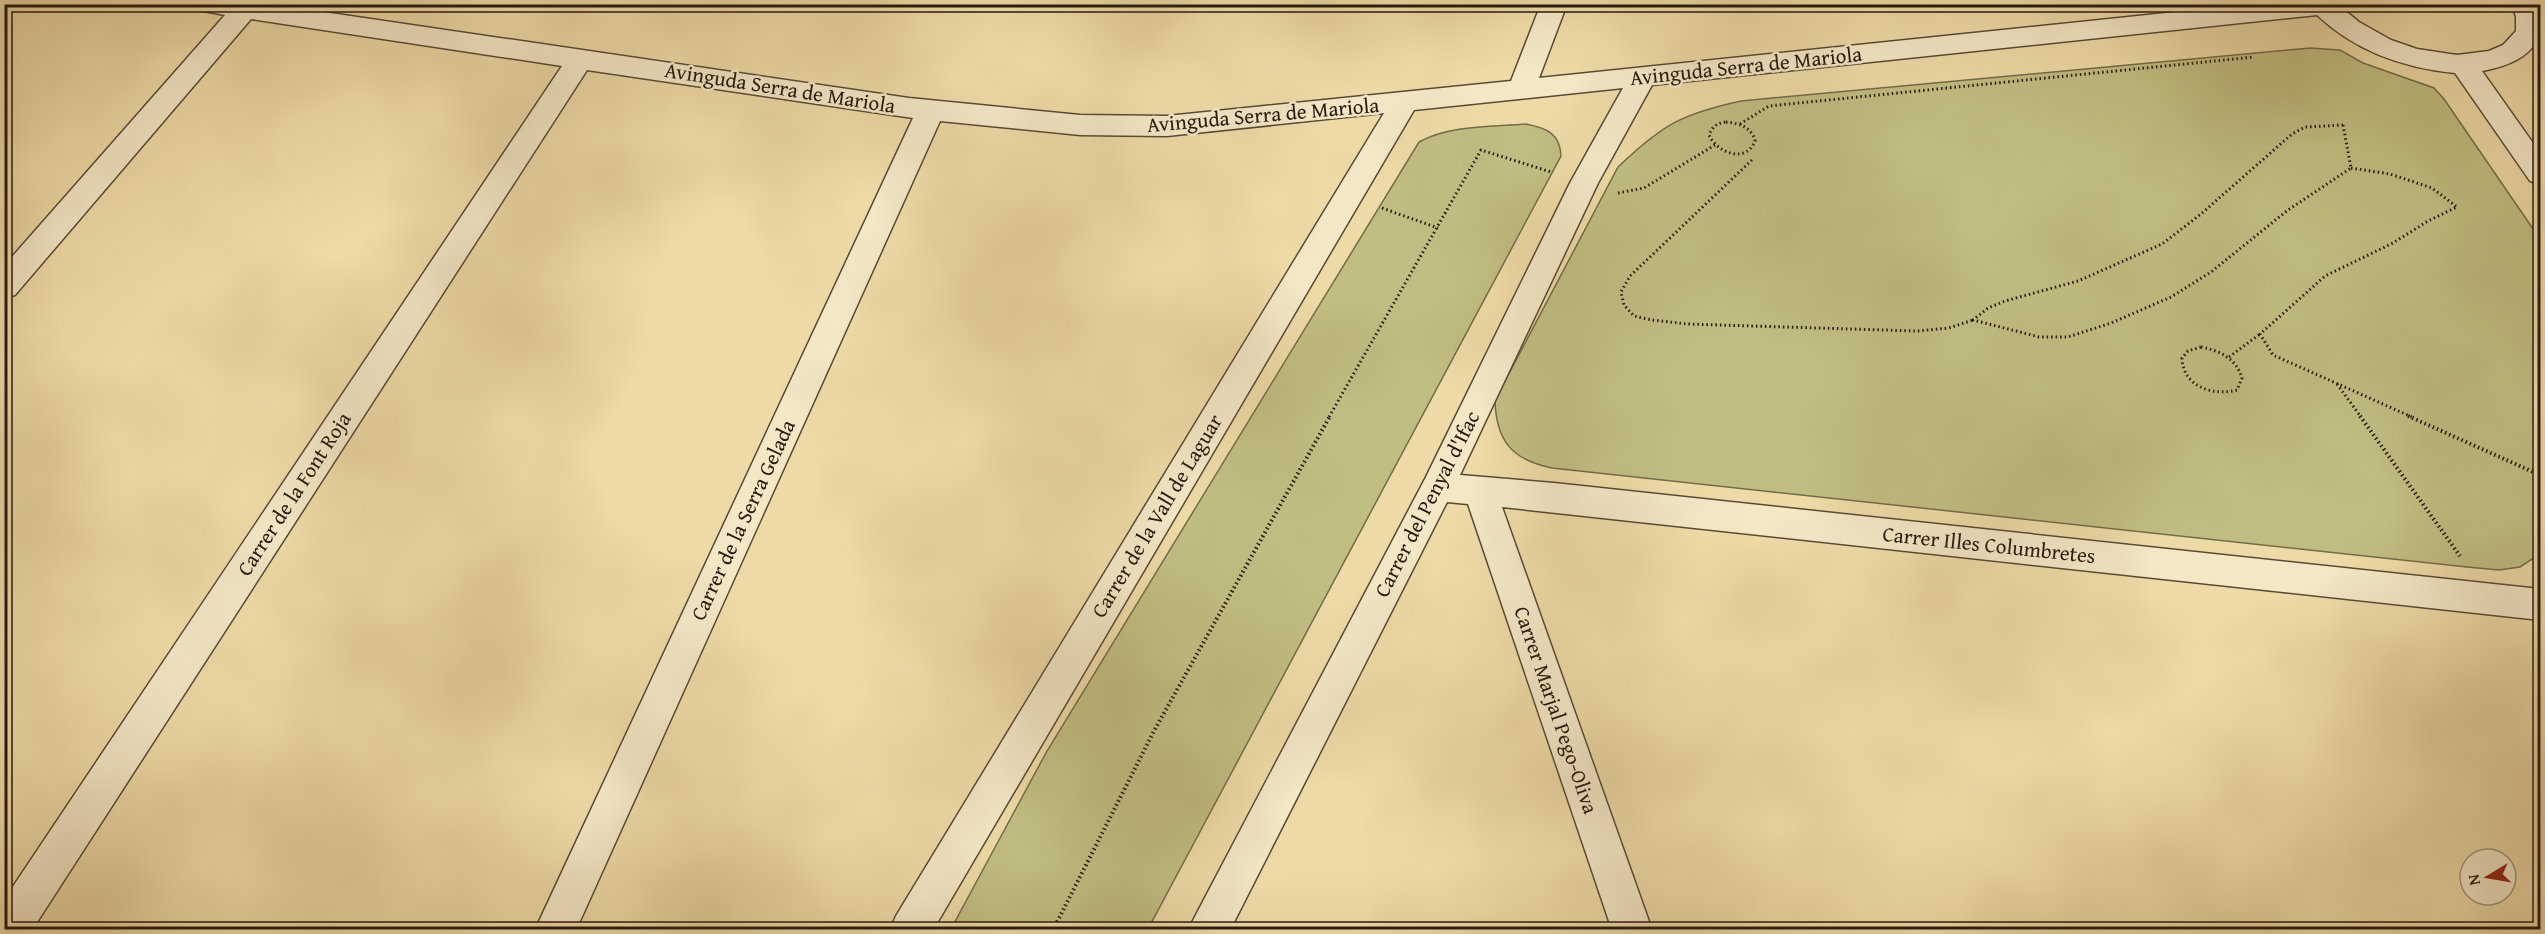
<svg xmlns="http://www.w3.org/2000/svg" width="2545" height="934" font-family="'Gentium Book Plus',serif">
<rect width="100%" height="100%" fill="#eddaa7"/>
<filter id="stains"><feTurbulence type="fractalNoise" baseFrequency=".00333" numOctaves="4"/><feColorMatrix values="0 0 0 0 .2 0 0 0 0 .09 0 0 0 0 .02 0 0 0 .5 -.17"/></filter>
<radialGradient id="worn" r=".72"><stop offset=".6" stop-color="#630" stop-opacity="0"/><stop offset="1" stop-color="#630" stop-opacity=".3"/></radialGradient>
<g fill="#c0bd82" stroke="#736c48" stroke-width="1.5">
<path d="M2310 48 2340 50 2363 63 2434 88 2444 99 2540 239V554L2520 567 2499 570 2467 567 1552 468C1512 460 1496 441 1495 400L1618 167C1662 125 1681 114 1741 101Z"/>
<path d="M1526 124C1546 128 1560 133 1561 156L1148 929H951L1047 751 1419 142C1450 125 1491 127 1526 124Z"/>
</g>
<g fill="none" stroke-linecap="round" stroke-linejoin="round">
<g stroke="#584a35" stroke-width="3">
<path id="minor" d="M194 4H269L909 98 1080 115 1167 116 1511 81 1541 4H1567L1539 78 2253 4H2337L2359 22 2391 40 2417 49 2457 55 2489 51 2503 45 2516 31V17L2512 4H2538C2541 11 2540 17 2540 24 2540 55 2509 66 2482 71L2540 153V184L2530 181 2455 73C2404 68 2355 51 2317 15L1652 85 1598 183 1460 475 1554 483 2540 589V620L1502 507 1652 930H1612L1468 504 1447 502 1230 930H1188L1426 477 1570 183 1623 88 1414 110 933 930H890L896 916 1384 113 1167 136 1080 135 940 121 576 930H535L913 118 587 70 32 930H4V900L562 66 251 19 15 295 4 298V266L225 15 198 10Z"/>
</g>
<g stroke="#261a0f" stroke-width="3" stroke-dasharray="1.5 3" stroke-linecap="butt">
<path d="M1726 122C1738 123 1752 127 1755 141 1746 164 1717 153 1709 135 1712 127 1717 123 1726 122Z"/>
<path d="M1740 124 1769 106 2254 57"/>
<path d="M2343 125 2351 168 2288 210 2211 272 2171 297 2111 323 2068 337H2039L1973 320 1988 308 2005 301 2078 281 2162 244 2201 214 2292 134 2305 127Z"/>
<path d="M1752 160 1630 276 1621 292 1624 305 1634 316 1652 320 1687 324 1917 331 1949 328 1973 320"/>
<path d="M2351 168 2390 174 2432 188 2457 207 2428 221 2393 243 2325 276 2260 334 2273 355 2412 417"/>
<path d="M1618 193 1644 188 1715 145"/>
<path d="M1382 208 1438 228"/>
<path d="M2201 347C2220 351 2236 358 2242 378L2237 390C2213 396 2183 387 2182 358L2188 351Z"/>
<path d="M2229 357 2260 334"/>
<path d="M2337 384 2361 417"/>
<path d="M1329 417 1481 150 1551 172"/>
</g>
<g stroke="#261a0f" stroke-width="4" stroke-dasharray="1.5 3" stroke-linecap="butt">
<path d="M2360 416 2460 556"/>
<path d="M2408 416 2540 475"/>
<path d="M1053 930 1154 731 1330 416"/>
</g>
<use href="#minor" fill="#f3e7c6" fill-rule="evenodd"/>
</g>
<g text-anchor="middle" stroke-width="5" stroke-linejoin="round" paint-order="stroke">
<g font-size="21" fill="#261a0f" stroke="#f3e7c6">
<text transform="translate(1746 66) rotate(-6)" y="7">Avinguda Serra de Mariola</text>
<text transform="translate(780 88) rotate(9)" y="7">Avinguda Serra de Mariola</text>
<text transform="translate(1263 115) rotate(-5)" y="7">Avinguda Serra de Mariola</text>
<text transform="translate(294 494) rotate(-57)" y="7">Carrer de la Font Roja</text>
<text transform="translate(1427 504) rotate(-63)" y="7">Carrer del Penyal d'Ifac</text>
<text transform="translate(1157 516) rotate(-59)" y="7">Carrer de la Vall de Laguar</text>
<text transform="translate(743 520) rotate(-65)" y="7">Carrer de la Serra Gelada</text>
<text transform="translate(1989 545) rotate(6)" y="7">Carrer Illes Columbretes</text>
<text transform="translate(1556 710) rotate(71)" y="7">Carrer Marjal Pego-Oliva</text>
</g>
</g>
<rect width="2545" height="934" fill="none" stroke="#eddaa7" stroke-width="24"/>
<rect x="6" y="6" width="2533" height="922" fill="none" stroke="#261a0f" stroke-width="3"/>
<rect x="12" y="12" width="2521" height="910" fill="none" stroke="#261a0f" stroke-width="1.5"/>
<g transform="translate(2488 877) rotate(259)"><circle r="28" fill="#f3e7c6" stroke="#a1957d" stroke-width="1.5"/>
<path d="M0-4.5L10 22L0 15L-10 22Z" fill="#8f2418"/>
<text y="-9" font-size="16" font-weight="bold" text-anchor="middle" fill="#261a0f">N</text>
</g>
<rect width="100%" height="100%" filter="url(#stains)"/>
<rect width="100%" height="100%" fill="url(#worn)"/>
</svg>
